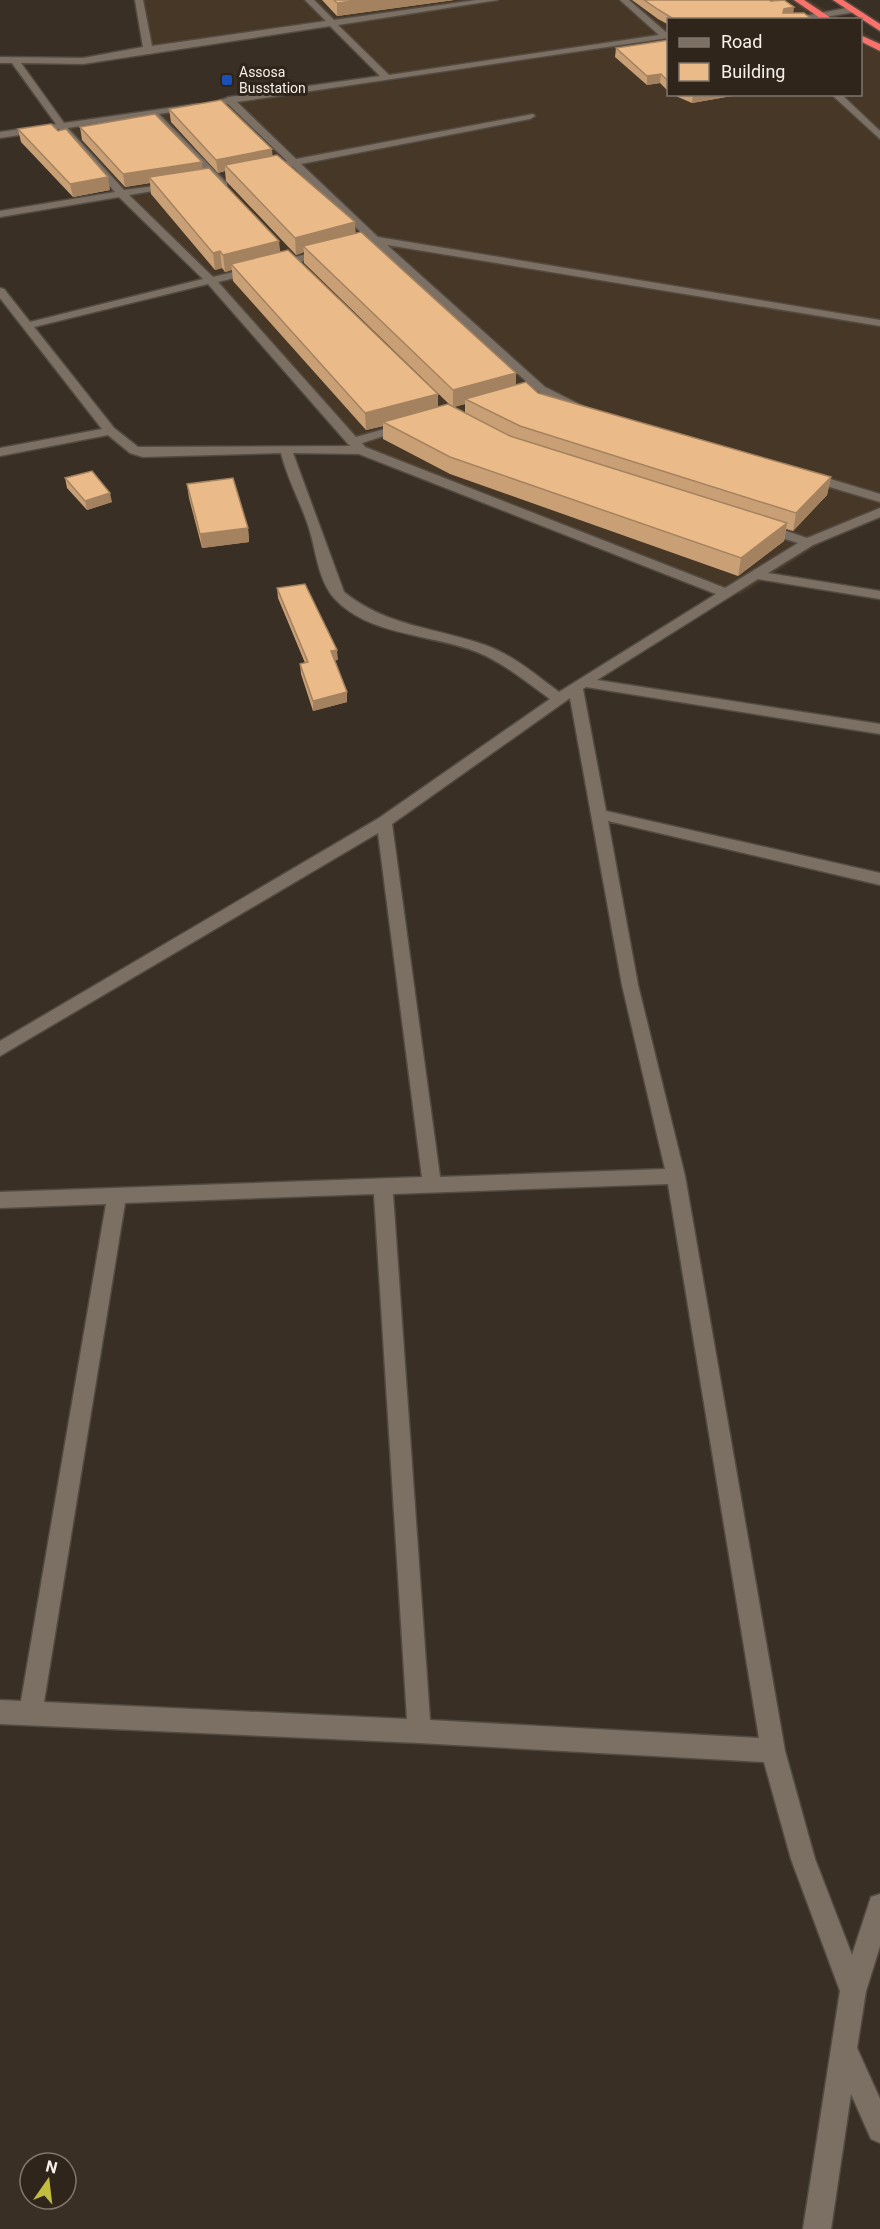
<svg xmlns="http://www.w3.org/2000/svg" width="880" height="2229" font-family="Roboto,sans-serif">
<rect width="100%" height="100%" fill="#392f24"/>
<path fill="#463727" d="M142 0H489L403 14 504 0H810L841 19 668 20V94H860L861 31 880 42V506L740 595 358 445 62 125 382 76 335 23 150 48Z"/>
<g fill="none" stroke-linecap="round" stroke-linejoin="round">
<g stroke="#534b42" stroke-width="3">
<g id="street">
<path d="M135 0H143L152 46 326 21 305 0H314L334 20 476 0H498L338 25 389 75 659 35 620 0H629L668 34V38L237 102 296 159 533 114 535 116 530 119 301 164 378 237 880 320V326L387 245 545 387 583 406V412L579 413 537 391 373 244 218 282 356 437 406 423 412 427 362 443 365 447 725 588 798 543 756 530V524H766L807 538 880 508V517L813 545 768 573 880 591V599L758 579 597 680 880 724V734L586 687 583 689 606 811 880 873V885L608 821 638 985 685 1176 785 1751 815 1859 852 1955 871 1897 880 1894V1946L866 1991 857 2048 880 2099V2143L871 2139 851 2094 831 2229H803L840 1991 791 1859 764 1762 419 1743 0 1724V1700L21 1701 106 1204 0 1208V1192L422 1177 378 833 0 1056V1041L379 818 550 699C526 682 504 663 477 652 432 634 368 636 334 598 317 578 316 548 308 525 300 501 287 478 281 453L143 457 130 453 108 435 0 456V448L102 429 0 298V288L4 289 30 322 203 279 119 197 0 217V211L115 192 59 129 0 138V132L56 124 12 63H0V57L83 58 143 47ZM330 26 380 76 229 97 216 102 228 104 287 161 282 162V166H292L368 239 213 277 129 195 177 187V183L124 190 68 128 150 115 219 187H227V183L159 114 197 108V104L64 123 21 63 83 64ZM208 284 349 445 351 446 138 447 114 428 34 327ZM293 453 359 454 716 594 559 692C536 675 513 655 485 645 437 628 385 626 344 592ZM570 698 622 985 665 1169 440 1177 392 824ZM668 1184 759 1738 430 1720 393 1194ZM374 1194 407 1719 44 1702 125 1203Z"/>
<path d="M852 7 855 12 807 20H783Z"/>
<path d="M831 94H841L880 131V139Z"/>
<path d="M807 472 880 494V502L803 479V473Z"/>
</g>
</g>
<g stroke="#534b42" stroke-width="3">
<g id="highway">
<path d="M794 0H804L834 20H823Z"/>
<path d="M833 0H843L880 24V31Z"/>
<path d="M860 35 880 44V51L860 41Z"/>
</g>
</g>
<use href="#street" fill="#7c7064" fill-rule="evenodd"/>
<use href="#highway" fill="#fd716b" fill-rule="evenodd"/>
</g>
<g fill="#c9a075" fill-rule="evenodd">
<path d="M322 0H454L337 16Z"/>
<path d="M632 0H769L793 13 813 20H669V25L658 19Z"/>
<path d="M669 40V92L660 83 647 85 615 57 616 48Z"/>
<path d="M671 94H743L692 103Z"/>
<path d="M169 109 272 149V156L355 234 516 373V385L538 393 831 477 827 495 793 531 786 529 784 541 738 576 450 474 383 439V426L366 430 233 281 232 270 225 272 222 268 215 270 151 194 150 183 125 187 82 140 80 127 203 169 280 252 438 394V407L450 405 304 263V252L296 255 226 181 225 171 218 173 171 122ZM465 404V413L454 407Z"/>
<path d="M18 129 110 190 73 197 21 142Z"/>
<path d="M65 478 112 502 87 510 67 488Z"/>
<path d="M187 484 248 528 249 542 202 548 189 498Z"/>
<path d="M277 588 338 660H335L347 692V702L313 711 301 674 300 664 305 663 278 598Z"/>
</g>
<g fill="#a4825f">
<path d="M362 0H454L337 16V3Z"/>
<path d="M794 7 793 16 782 20 784 9Z"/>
<path d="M661 74 660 83 647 85V76Z"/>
<path d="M693 94H743L692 103Z"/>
<path d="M272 149 273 162 225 165V171L218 173 216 160Z"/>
<path d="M202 162 203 174 149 177 150 183 125 187 123 174Z"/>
<path d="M108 177 110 190 73 197 70 184Z"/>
<path d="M355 222 356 239 303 246 304 252 296 255 295 238Z"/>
<path d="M279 241 281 258 231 264 232 270 225 272 223 255Z"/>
<path d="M220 251 222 268 215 270 213 253Z"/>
<path d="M516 373V390L465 399V404L453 407V390Z"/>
<path d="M438 394V412L383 422V426L366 430 365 413Z"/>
<path d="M831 477 827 495 793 531 796 513Z"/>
<path d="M110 493 112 502 87 510 85 501Z"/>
<path d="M787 523 784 541 738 576 741 558Z"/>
<path d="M248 528 249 542 202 548 200 534Z"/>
<path d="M337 650 338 660 332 661 331 651Z"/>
<path d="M347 692V702L313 711V701Z"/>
</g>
<g fill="#eaba88" stroke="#a4825f" stroke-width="1.5">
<path d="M334 0H362L337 3Z"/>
<path d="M644 0H769L771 1 784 0 794 7 784 9 783 13H804L813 20H675L659 10Z"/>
<path d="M669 40V82L661 74 647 76 616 48Z"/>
<path d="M221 100 272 149 216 160 169 109Z"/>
<path d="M155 114 202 162 123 174 80 127Z"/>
<path d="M51 124 58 131 66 129 108 177 70 184 18 129Z"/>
<path d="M277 155 355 222 295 238 225 165Z"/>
<path d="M209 168 279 241 223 255 220 251 213 253 149 177Z"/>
<path d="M361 232 516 373 453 390 303 246Z"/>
<path d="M288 250 438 394 365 413 231 264Z"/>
<path d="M526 382 538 393 831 477 796 513 520 426 465 399Z"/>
<path d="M448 404 510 436 787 523 741 558 450 457 383 422Z"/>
<path d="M92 471 110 493 85 501 65 478Z"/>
<path d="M233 478 248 528 200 534 187 484Z"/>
<path d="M305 584 337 650 331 651 347 692 313 701 300 664 308 662 277 588Z"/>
</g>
<rect fill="#1a4fb4" stroke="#2f251b" stroke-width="2" x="221" y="74" width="12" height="12" rx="3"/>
<g text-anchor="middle" stroke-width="6" stroke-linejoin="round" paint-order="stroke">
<g font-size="14" fill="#f6f0e9" stroke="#2f251b" text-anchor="start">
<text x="239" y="77">Assosa<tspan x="239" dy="16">Busstation</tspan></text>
</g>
</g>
<rect x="667" y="18" width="195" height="78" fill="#2f251b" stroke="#7f766d" stroke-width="1.5"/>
<rect x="679" y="38" width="30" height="9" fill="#7c7064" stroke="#7f766d" stroke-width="1.5"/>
<text x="721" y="48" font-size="18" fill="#f6f0e9">Road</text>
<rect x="679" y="63" width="30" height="18" fill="#eaba88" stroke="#7f766d" stroke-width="1.5"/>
<text x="721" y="78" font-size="18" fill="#f6f0e9">Building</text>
<g transform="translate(48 2181) rotate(14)"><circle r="28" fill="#2f251b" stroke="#7f766d" stroke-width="1.5"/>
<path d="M0-4.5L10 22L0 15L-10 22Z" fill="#c1bd40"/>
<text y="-9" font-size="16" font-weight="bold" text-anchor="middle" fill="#f6f0e9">N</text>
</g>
</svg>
